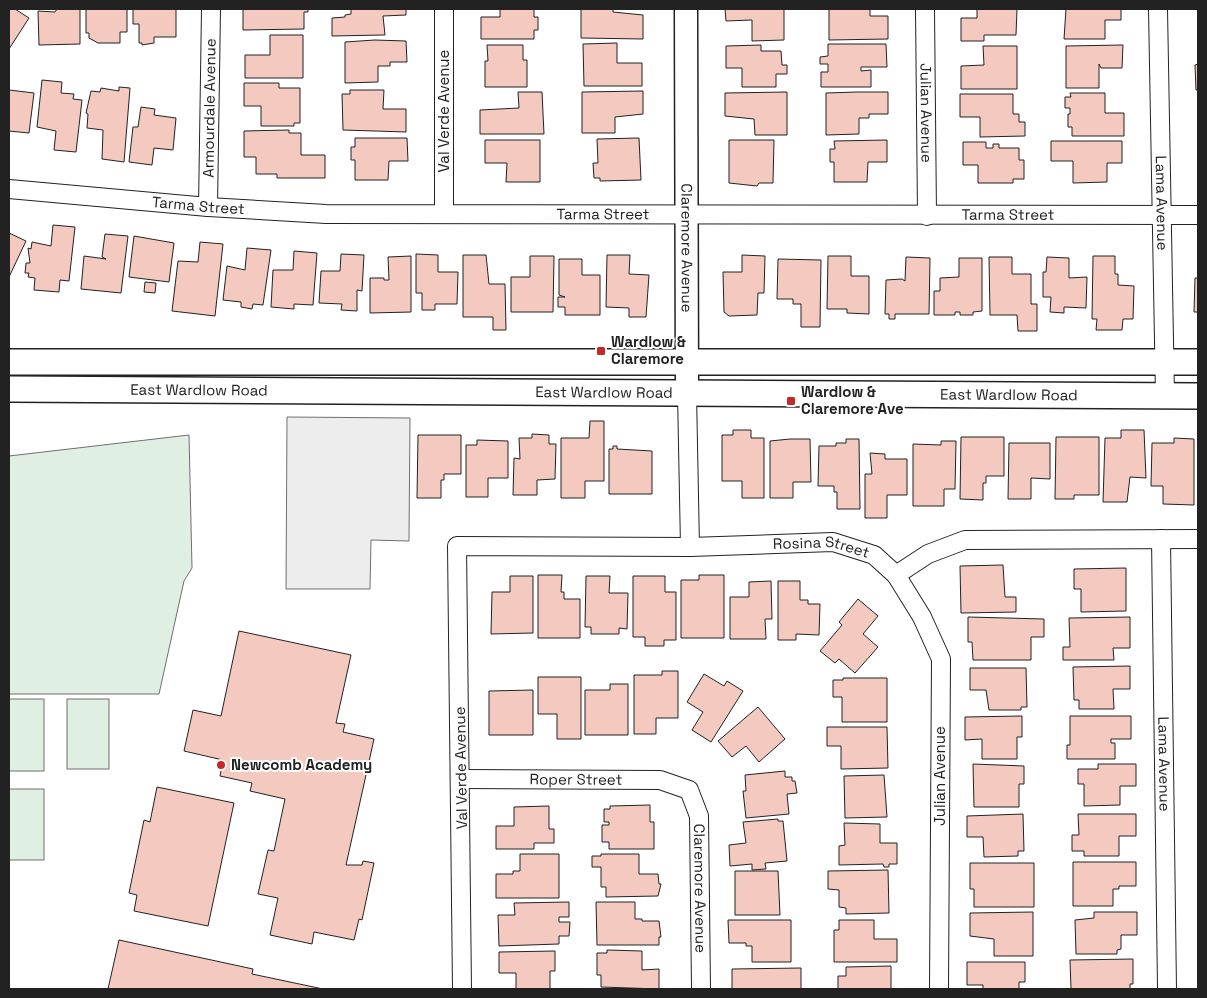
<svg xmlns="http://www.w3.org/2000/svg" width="1207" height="998" font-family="'Space Grotesk',sans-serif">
<rect width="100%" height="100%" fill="#fff"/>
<g fill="#e0efe3" stroke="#6f6f6f">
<path d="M189 435 192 568 184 581 159 694H9V456Z"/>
<rect x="9" y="699" width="35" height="72"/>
<rect x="67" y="699" width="42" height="70"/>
<rect x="9" y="789" width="35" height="71"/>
</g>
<path fill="#ededed" stroke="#6f6f6f" d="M287 417 410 418 409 541 371 540 370 589H286Z"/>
<g fill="#f3c9c0" stroke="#222">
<path d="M9 9H15L29 18 9 49Z"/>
<path d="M57 9H80V44L39 45 38 11 55 12Z"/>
<path d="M86 9H127V32H120V43H98L89 38V33H86Z"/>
<path d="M133 9H176V37H154V43L142 45V43H139V24H133Z"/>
<path d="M243 9H308V12H304V29L243 30Z"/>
<path d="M351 9H406V15L383 16 385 35H383L332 36V18L345 17V15L351 14Z"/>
<path d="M500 9H534V17H538V30H534V39H481V17H500Z"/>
<path d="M581 9H613V12L643 15V39L581 38Z"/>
<path d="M725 9H784V40L752 41V20L726 21Z"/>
<path d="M829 9H870V16H888V39L829 40Z"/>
<path d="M977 9H1017L1016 35H984V41H961V18H977Z"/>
<path d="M1066 9H1121V20H1105V39H1064Z"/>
<path d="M270 35H303V78H245V55H270Z"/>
<path d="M375 40 406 41 407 62H390V66H378V82L345 83V42Z"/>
<path d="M617 43V63H642V86H584L583 44Z"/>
<path d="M828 44H886L887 67H861V71L871 70V87H821V72H828V64H820V57L828 56Z"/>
<path d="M487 45H523V60H527V87H485V61H488Z"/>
<path d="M761 45V51H781L782 65H787V74H776V87H742V68H726V46Z"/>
<path d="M1123 45 1122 68H1101L1099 64V88H1066V46Z"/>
<path d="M983 46H1017V89H961V66L984 65Z"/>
<path d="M1198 64V90H1196L1195 65Z"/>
<path d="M42 80 62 82 61 93 74 94 73 99 82 100 76 152 54 150 56 131 37 127Z"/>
<path d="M244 83H279V88H300V123H294V126H261V106H244Z"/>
<path d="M119 87 130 88 124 162 102 159 103 130 87 128 88 114 86 113 91 91 100 92 101 88 119 91Z"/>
<path d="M9 90 34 93 29 133 9 131Z"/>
<path d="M350 90H384L383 109H406V132L343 130 342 94H350Z"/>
<path d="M643 91V114L615 117V133H582V92Z"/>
<path d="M518 92H542L544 134H480V110L519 108Z"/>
<path d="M787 92V135H755L754 119 725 116V93Z"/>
<path d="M857 92H888V114H869V118H859V134L826 135V93Z"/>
<path d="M1070 93H1105V113H1124V136H1072V127H1068V114H1070V108H1065V97H1071Z"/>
<path d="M960 94H1013V114H1019V122H1025V136L980 137V117H960Z"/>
<path d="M141 107 155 109 154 115 176 118 173 150 154 148 152 165 129 162 133 127H138Z"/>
<path d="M289 130V133H301V155H325V178H277V174H256V157H244V131Z"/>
<path d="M355 138H407L408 161H389L388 180H355V160H351V147H355Z"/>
<path d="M639 138 641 180 600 181V178H594L593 163H598L597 139Z"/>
<path d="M485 140H540V182H506L507 163H485Z"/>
<path d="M729 140H774L773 183H759L757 186 729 183Z"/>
<path d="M887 140V162H868L867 182H834V162H830V149H835L834 141Z"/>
<path d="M1051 141H1122V163H1107V182L1073 183V161H1051Z"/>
<path d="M963 142H986V148H993V144H999V148H1019V160H1024V179H1013V183H978V165H963Z"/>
<path d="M53 225 75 227 69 281 60 280 59 292 34 290 35 278 28 277 29 273H25L26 263H30L28 248 31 249 32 242 51 246Z"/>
<path d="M9 233 26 241 9 277Z"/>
<path d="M105 234 128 236 121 293 81 289 84 256 106 259 102 257Z"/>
<path d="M134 236 174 243 169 282 129 277Z"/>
<path d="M200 242 223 244 215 316 172 311 178 261 198 262Z"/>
<path d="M247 248 271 250 263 305 253 304 252 309 241 307V302L223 300 227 266 245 270Z"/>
<path d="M294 251 317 253 313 305 294 304V309L271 307 273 270H293Z"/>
<path d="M341 254 364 255 362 291 357 290V311L341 310 342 304 319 303 321 271H340Z"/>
<path d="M416 254 438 255V272H458L457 304H435V310H422V293H416Z"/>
<path d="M463 255H486L489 284H505L506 330H493V317H463Z"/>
<path d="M607 255H630L629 274 649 275 646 317H629V308L606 307Z"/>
<path d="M742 255 765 256 764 293H758L757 315 729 316 724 312 723 272H742Z"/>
<path d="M411 256V312L370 313V278H384V280H389L388 257Z"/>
<path d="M530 256H554L553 312H511V277H530Z"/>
<path d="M828 256H851V276H869V314L847 313V309H827Z"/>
<path d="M1093 256H1115V274H1118V285L1134 286 1133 319H1123L1122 330H1096L1097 319H1092Z"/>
<path d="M906 257 930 258 929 314H895V319H889V314H885L886 280 902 279 905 281Z"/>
<path d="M989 257H1012V274H1031V304H1037V331H1018L1017 315H990Z"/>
<path d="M1047 257 1069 258V278L1087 277 1086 308 1064 307V313L1050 312 1051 297H1043V272H1046Z"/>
<path d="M959 258H982V311L973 312V315H960V312H955V315H934V291H940V278L959 277Z"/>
<path d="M559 259H582V275H600V315H565V307H558V297H565L559 295Z"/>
<path d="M778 259 821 260 820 327H801V304H793V299H777Z"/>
<path d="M1195 278H1198V312H1194Z"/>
<path d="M145 282 156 283 155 293 144 292Z"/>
<path d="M590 421H604V481H585V498H561V438H589Z"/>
<path d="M733 430H751V438H764V498H742V481H722V435H733Z"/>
<path d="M1121 430H1144L1146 478 1130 477 1127 502H1103L1105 438H1121Z"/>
<path d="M532 434 549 435V444H556L555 479 537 480V495H513L514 458 520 459 519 438H532Z"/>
<path d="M418 435H461V474H444V480H441V498H417Z"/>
<path d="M961 437H1004V476H986V483H983V500L960 499Z"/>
<path d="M1056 437H1099V495H1074V499H1055Z"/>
<path d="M1174 438 1194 439V505L1163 504V486H1151L1152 443H1174Z"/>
<path d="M790 439H810L811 482H793V498H770V441Z"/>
<path d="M846 439H859L860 509H837V492H834V486H818L819 446H836V443H846Z"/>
<path d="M477 440 508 441V478H488V497H466V445H477Z"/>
<path d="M941 441H956L955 489H944V506H913V444L941 445Z"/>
<path d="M1009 443H1050V479L1031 478V499H1008Z"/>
<path d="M613 446H617V449L652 451V494H609V449H613Z"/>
<path d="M870 453 885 454V459H907V495H887V518H865V474H872Z"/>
<path d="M1003 565 1005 597H1016V612L961 613 960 566Z"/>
<path d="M1126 568V611L1081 612V589H1074V569Z"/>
<path d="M538 575H562L561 592H564V599H580V638H538Z"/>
<path d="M699 575H724V638H681V580H699Z"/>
<path d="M510 576H533V633L491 634 492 592H510Z"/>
<path d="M586 576H610L609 593H628L627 629 619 628V634H591V627H585Z"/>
<path d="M633 576H665V592H676V640H664V646H645V637H633Z"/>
<path d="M771 581 772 619H765L766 639H730V597H749V582Z"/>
<path d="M778 581H800V600H808V604H820L819 635 796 634V640H778Z"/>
<path d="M858 599 878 616 863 634 878 647 855 673 839 659 835 663 820 651 842 625 839 622Z"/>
<path d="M968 617 1044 619V637H1031V660H973L972 642H968Z"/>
<path d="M1130 617V648H1113L1114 660H1063V647H1070L1069 618Z"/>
<path d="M239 631 351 655 336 723 345 724 343 732 374 739 346 865H362L363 861 374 863 362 920 359 919 354 940 314 932 312 944 270 935 278 898 258 894 268 850 274 851 285 799 250 791 252 783 220 776 223 760 184 751 193 710 221 716Z"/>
<path d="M1130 666V689H1113L1114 709H1079V700H1074L1073 667Z"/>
<path d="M970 668H1026L1027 707H1021V710H989L986 690H970Z"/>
<path d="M662 671H678V718H656V734H634V675H662Z"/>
<path d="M704 674 724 686 727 681 743 691 711 742 692 730 703 712 687 702Z"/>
<path d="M538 677H581V739H557V714H538Z"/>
<path d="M843 678H887V722H842V697H833V680H843Z"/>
<path d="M610 684H628V735H585V690H610Z"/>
<path d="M533 690V735H489V691Z"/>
<path d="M758 707 785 739 759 762 746 746 732 757 718 741Z"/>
<path d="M1022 716V737H1017V759H982V739L965 740V717Z"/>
<path d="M1070 716H1131V739H1111V743H1115V759H1067V745H1070Z"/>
<path d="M827 727H887L888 768 841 769V746H827Z"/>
<path d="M973 764 1024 766V784H1019V807H974Z"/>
<path d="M1098 764H1136V786H1120V805L1084 806V784H1078V769H1098Z"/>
<path d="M785 771V777H792V781H795L797 793 787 794 789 814 746 818 743 791H746L745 775Z"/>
<path d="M884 775 887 817 845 818 844 776Z"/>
<path d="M157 787 234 803 208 926 134 911 137 895 129 893 144 820 150 822Z"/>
<path d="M650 805V822H654V849H609V842H602V825H609V822H604V809H610V806Z"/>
<path d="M549 806V829H554V843H534V849H496V826H514V807Z"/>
<path d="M1023 814 1024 851H1018V856L984 857 983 837H967V816Z"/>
<path d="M1078 814H1136V836H1119V856H1084V851H1072V835H1079Z"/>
<path d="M778 819V821H783L787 861 765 863 766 869 752 870V864L730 866 729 845 746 843 743 822Z"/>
<path d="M844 823 880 824V843H897V864H889V867H884L883 864 839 865V846L845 845Z"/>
<path d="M520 854H559V898H496V874H513V871H520Z"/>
<path d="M601 854H639V874H658L659 884H661L658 896 606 897V887H601V867H592V856H601Z"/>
<path d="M1073 862H1136V886H1119V889H1113V906H1073Z"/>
<path d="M970 863H1034V907H974V889H970Z"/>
<path d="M888 870 889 913 846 914V908L839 907V890L828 889V871Z"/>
<path d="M735 871H778L780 915H735Z"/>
<path d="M569 902V917H559V922H570L569 936H559V944L499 946 498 915H515L514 903Z"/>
<path d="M596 902H635V919H642V921H659L661 937H659V945H597Z"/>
<path d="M1033 912V956H994V939L970 936V913Z"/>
<path d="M1094 912H1137V935H1121V949L1117 950V954H1076L1075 920 1094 918Z"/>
<path d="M728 920H791V962H752V946H746V943H729Z"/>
<path d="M839 920H874V939H897V962H834V930H839Z"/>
<path d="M119 940 253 969 252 974 323 989H108Z"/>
<path d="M607 950 642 951V970L659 969V989L601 987V975H597V953H607Z"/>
<path d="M555 951V971H550V989H516V973H499V952Z"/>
<path d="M1133 959V984H1130V989H1071L1070 960Z"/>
<path d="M967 962H1025V982H1019V989H983V985H967Z"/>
<path d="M891 966V989H838V976H846V967Z"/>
<path d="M801 968V989H732V969Z"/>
</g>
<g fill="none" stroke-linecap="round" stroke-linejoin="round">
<g stroke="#222" stroke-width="20">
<g id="minor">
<path d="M444 9V213"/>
<path id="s1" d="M925 9 927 216"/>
<path id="s2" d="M1158 9 1165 396"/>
<path id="s3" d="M9 189 208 207 326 214 1198 215"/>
<path id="s4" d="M208 207 211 9"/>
<path d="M687 393 690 547"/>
<path id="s5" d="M1161 539 1167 989"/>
<path d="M896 575 922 617 941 659 939 989"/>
<path id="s6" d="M462 779 660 780 689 790 699 816 701 989"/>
<path id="s7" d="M462 989 457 546 690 547 833 542 874 555 896 575 928 554 965 540 1198 539"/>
</g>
</g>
<g stroke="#222" stroke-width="25">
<g id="tertiary">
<path id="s8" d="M686 9 687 393"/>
</g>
</g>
<g stroke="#222" stroke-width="28">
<g id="secondary">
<path d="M9 362H1198"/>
<path id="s9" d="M9 389 1198 396"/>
</g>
</g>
<use href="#minor" stroke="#fff" stroke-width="18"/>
<use href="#tertiary" stroke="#fff" stroke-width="22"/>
<use href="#secondary" stroke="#fff" stroke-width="25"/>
</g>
<g fill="#c62828" stroke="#fff" stroke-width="2">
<rect x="596" y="346" width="10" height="10" rx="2.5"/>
<rect x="786" y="396" width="10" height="10" rx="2.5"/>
<circle cx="221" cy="765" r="5"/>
</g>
<g text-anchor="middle" stroke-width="4" stroke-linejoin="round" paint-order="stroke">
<g font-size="15" fill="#222" stroke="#fff">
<text dy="5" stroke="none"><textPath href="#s4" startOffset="99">Armourdale Avenue</textPath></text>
<text transform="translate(444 111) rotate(-90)" y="5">Val Verde Avenue</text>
<text dy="5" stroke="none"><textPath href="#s1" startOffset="104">Julian Avenue</textPath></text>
<text dy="5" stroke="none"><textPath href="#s2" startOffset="194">Lama Avenue</textPath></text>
<text dy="5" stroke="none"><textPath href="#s3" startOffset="190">Tarma Street</textPath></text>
<text dy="5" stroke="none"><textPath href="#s3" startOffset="595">Tarma Street</textPath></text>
<text dy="5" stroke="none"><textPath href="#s3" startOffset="1000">Tarma Street</textPath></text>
<text dy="5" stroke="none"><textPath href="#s8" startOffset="239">Claremore Avenue</textPath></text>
<text dy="5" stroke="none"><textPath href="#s9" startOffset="190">East Wardlow Road</textPath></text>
<text dy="5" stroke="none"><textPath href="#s9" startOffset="595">East Wardlow Road</textPath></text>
<text dy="5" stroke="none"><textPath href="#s9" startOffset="1000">East Wardlow Road</textPath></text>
<text dy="5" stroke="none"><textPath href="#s7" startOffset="808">Rosina Street</textPath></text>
<text dy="5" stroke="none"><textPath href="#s5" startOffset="225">Lama Avenue</textPath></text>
<text transform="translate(461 768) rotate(-91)" y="5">Val Verde Avenue</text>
<text transform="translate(940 776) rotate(-90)" y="5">Julian Avenue</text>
<text dy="5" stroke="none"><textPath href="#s6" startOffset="114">Roper Street</textPath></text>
<text dy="5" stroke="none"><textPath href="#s6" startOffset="329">Claremore Avenue</textPath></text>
</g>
<g font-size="15" font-weight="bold" fill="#222" stroke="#fff" text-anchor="start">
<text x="611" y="347">Wardlow &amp;<tspan x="611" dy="17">Claremore</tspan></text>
<text x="801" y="397">Wardlow &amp;<tspan x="801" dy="17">Claremore Ave</tspan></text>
<text x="231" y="770">Newcomb Academy</text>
</g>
</g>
<rect width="1207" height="998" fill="none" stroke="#222222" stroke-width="20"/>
</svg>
